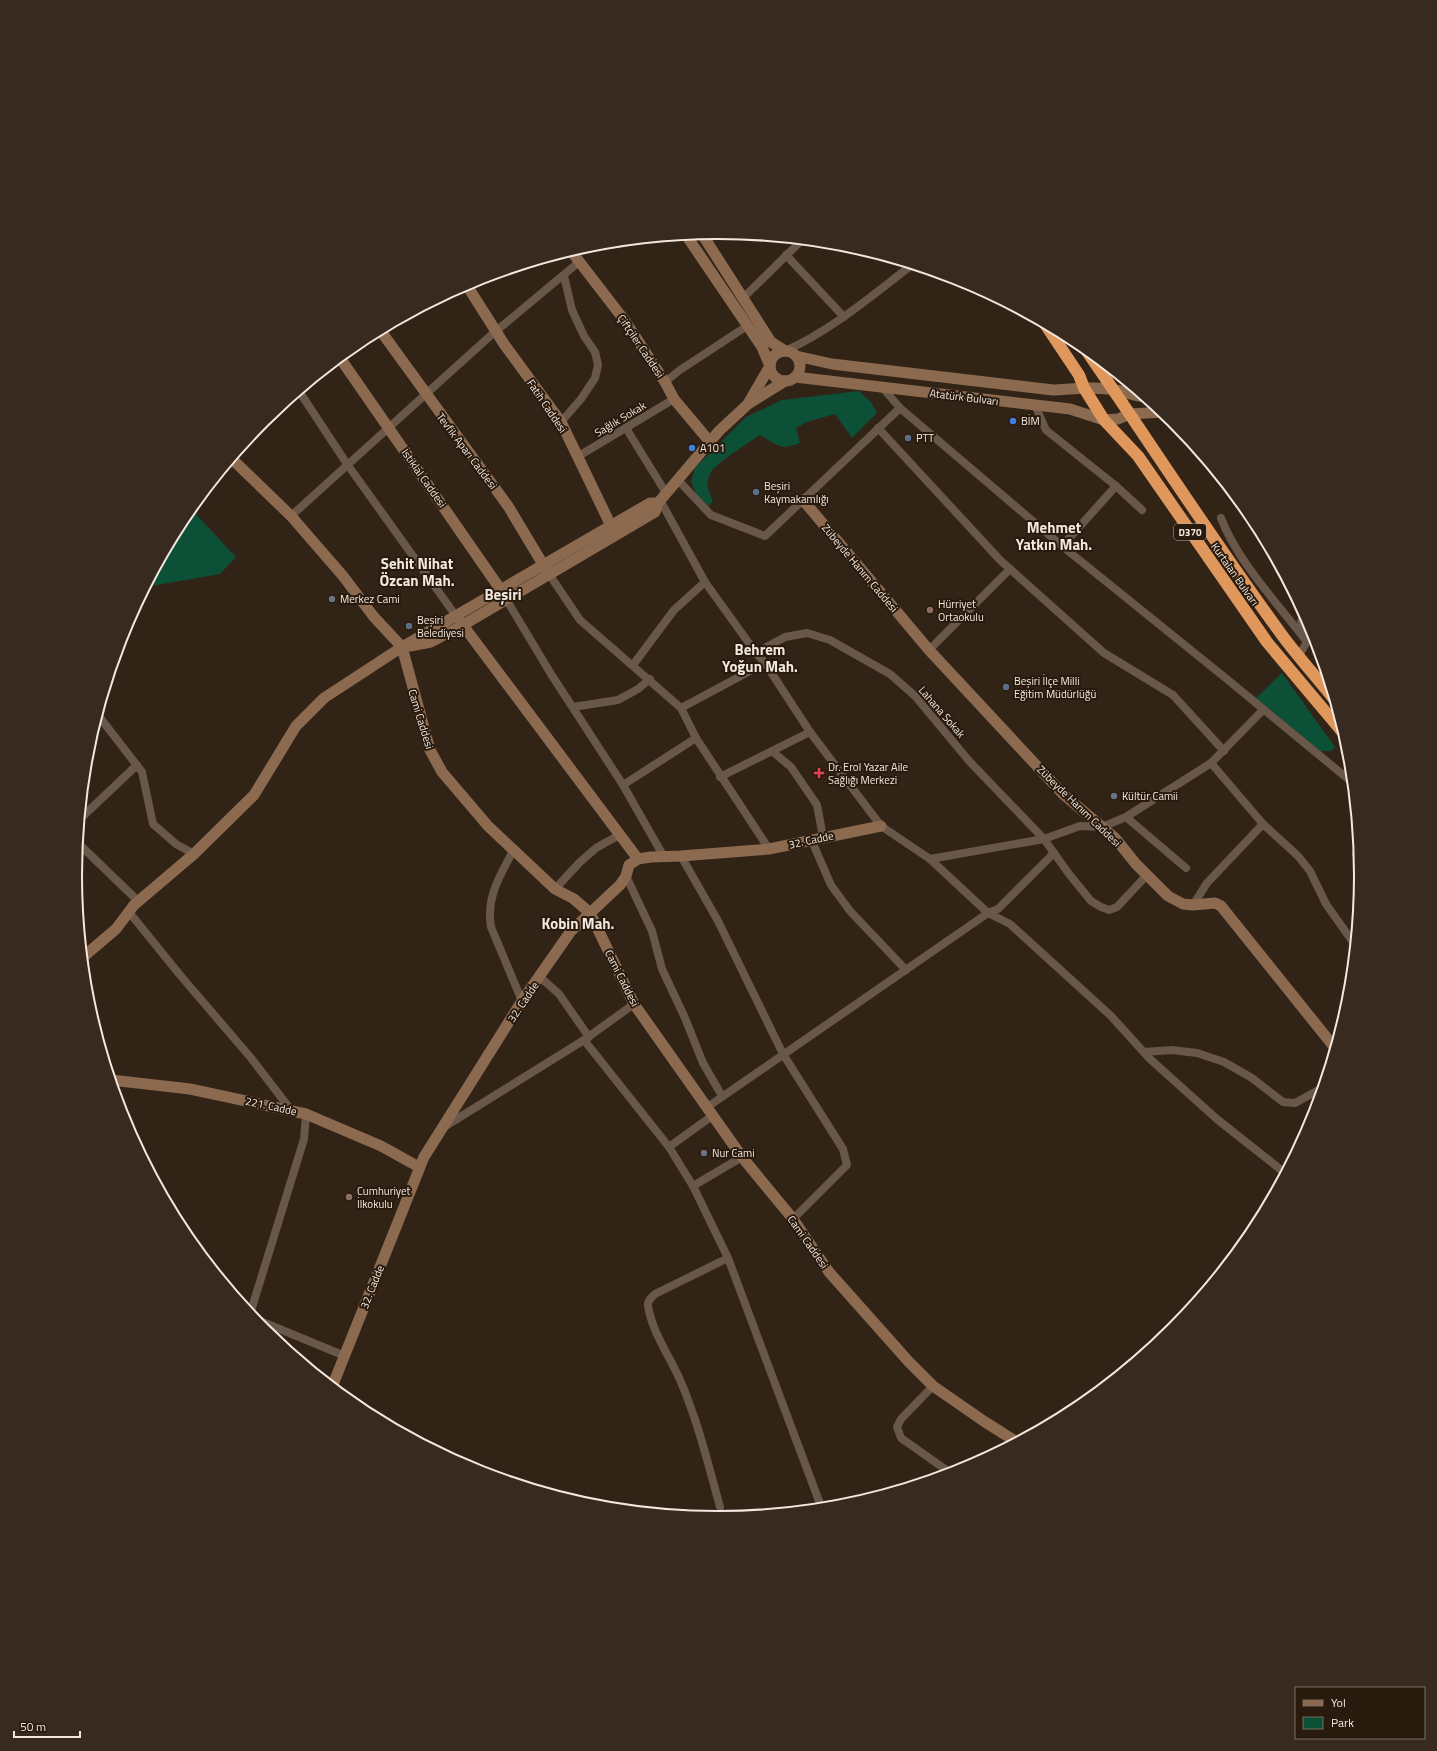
<svg xmlns="http://www.w3.org/2000/svg" width="1437" height="1751" font-family="'Titillium Web',sans-serif">
<rect width="100%" height="100%" fill="#322317"/>
<g fill="#0d5038">
<path d="M859 391 871 402 877 413 852 438 835 414 807 422 796 428 800 443C780 451 778 445 760 435 751 441 715 464 711 472 705 482 708 492 713 501L709 506 697 495 691 482 695 468 746 417 782 400Z"/>
<path d="M191 509 236 557 220 574 146 587 184 518Z"/>
<path d="M1282 673 1335 747 1331 751H1320L1256 698Z"/>
</g>
<g fill="none" stroke-linecap="round" stroke-linejoin="round">
<g stroke="#695749" stroke-width="8">
<path d="M786 255 844 317"/>
<path d="M743 298 802 240"/>
<path d="M785 351C832 330 871 296 912 265"/>
<path d="M665 382 680 370 747 326"/>
<path d="M882 387 900 408 1062 546 1228 680 1353 783"/>
<path d="M299 391 347 464 456 616"/>
<path d="M1035 405 1046 430 1116 486 1142 510"/>
<path d="M561 422 581 399 595 378 598 365 595 352 584 336 572 310 564 276"/>
<path d="M626 428 666 493"/>
<path d="M878 428 1000 560 1104 653 1173 695 1224 751"/>
<path d="M577 457 674 399"/>
<path d="M677 479 711 515 765 536 900 408"/>
<path d="M660 500 705 582 756 653 765 663 810 732 881 826 930 859 988 913 1010 924 1111 1016 1150 1059 1218 1120 1285 1173"/>
<path d="M291 516 489 337 579 262"/>
<path d="M1221 518C1237 561 1279 605 1307 642"/>
<path d="M1062 546 1116 486"/>
<path d="M549 574 580 620 681 708 696 738 769 849"/>
<path d="M506 599 551 674 623 785 664 857"/>
<path d="M929 650 1010 569"/>
<path d="M756 653 785 637 807 633 830 640 890 674 915 696 970 762 1044 839 1069 874 1091 901 1101 907 1109 910 1117 907 1147 875"/>
<path d="M1299 655C1303 648 1309 642 1306 633 1304 628 1302 626 1301 621L1306 616"/>
<path d="M633 665 674 610 705 582"/>
<path d="M573 707 618 700 638 689 650 679"/>
<path d="M681 708 765 663"/>
<path d="M98 715 142 772 153 824 176 844 194 854"/>
<path d="M772 751 791 767 817 805 823 837"/>
<path d="M1211 763 1263 824 1298 856 1310 871 1326 904 1355 945"/>
<path d="M720 777 810 732"/>
<path d="M623 785 696 738"/>
<path d="M1126 817 1186 868"/>
<path d="M81 818 137 765"/>
<path d="M811 839 831 885 850 911 906 970"/>
<path d="M78 843 138 901"/>
<path d="M1359 844 1356 854 1360 859"/>
<path d="M514 849C500 876 486 896 491 927L522 1001"/>
<path d="M681 856 718 921 783 1054 843 1149 847 1165 793 1219"/>
<path d="M930 859 1044 839 1080 826 1102 827 1126 817 1211 763 1263 710"/>
<path d="M626 876 652 931 662 969 685 1018 703 1063 722 1096"/>
<path d="M555 889 579 863 596 848 621 834"/>
<path d="M1193 905 1207 883 1263 824"/>
<path d="M129 912 180 975 251 1058 291 1110"/>
<path d="M540 977 559 994 589 1037"/>
<path d="M584 1040 669 1147 693 1186 728 1258 822 1509"/>
<path d="M1144 1052 1172 1050 1197 1053 1224 1062 1252 1078 1283 1102 1295 1103 1324 1087"/>
<path d="M706 1108 988 913 998 909 1054 853"/>
<path d="M444 1127 584 1040 634 1004"/>
<path d="M669 1147 712 1116"/>
<path d="M693 1186 742 1157"/>
<path d="M250 1314 304 1139 306 1114"/>
<path d="M253 1318 345 1356"/>
<path d="M933 1386 901 1419 897 1427 901 1438 952 1474"/>
<path d="M720 1507C709 1467 699 1426 683 1387 673 1360 653 1336 648 1306 647 1301 651 1298 655 1294L728 1258"/>
</g>
<g stroke="#8c6a4f" stroke-width="11">
<path d="M702 234 771 342 785 351"/>
<path d="M686 235 762 347 770 366 749 402"/>
<path d="M571 251 625 321 665 382 674 399 710 442"/>
<path d="M466 284 504 344 561 422 614 532"/>
<path d="M380 330 508 506 547 571"/>
<circle cx="785" cy="366" r="15"/>
<path d="M796 356 832 364 1053 390C1073 389 1095 386 1115 390 1126 392 1135 396 1145 397"/>
<path d="M340 358 505 596"/>
<path d="M795 377 1070 409 1104 420 1118 419 1130 414 1164 412"/>
<path d="M232 459 291 516 343 576 374 617 402 647 430 750 442 772 488 826 555 889 574 899 590 913 634 1004 742 1157 793 1219 829 1272 909 1362 933 1386 985 1422 1017 1442"/>
<path d="M803 500 929 650 1063 794 1115 838 1136 864 1168 896 1183 904 1193 905 1215 903 1221 906 1335 1048"/>
<path d="M459 620 638 859"/>
<path d="M410 646 431 642 463 625 655 512 658 503 719 431 748 404 785 381"/>
<path d="M83 957 116 929 134 905 194 854 254 795 296 726 324 698 402 647 650 503H658"/>
<path d="M111 1080 190 1089 306 1114 381 1146 419 1167"/>
<path d="M332 1387 424 1157 522 1001 571 931 620 885 626 876 629 865 638 859 651 857 681 856 769 849 881 826"/>
</g>
<g stroke="#df975c" stroke-width="12">
<path d="M1045 324 1079 375 1084 388 1104 420 1138 456 1267 642 1345 735"/>
<path d="M1084 347C1149 441 1211 538 1279 631 1296 655 1316 676 1334 699"/>
</g>
</g>
<g fill="#3f7fe0" stroke="#281a0d" stroke-width="1.5">
<circle cx="1013" cy="421" r="4"/>
<circle cx="692" cy="448" r="4"/>
</g>
<g fill="#5c6f8a" stroke="#281a0d" stroke-width="1.5">
<circle cx="908" cy="438" r="4"/>
<circle cx="756" cy="492" r="4"/>
<circle cx="409" cy="626" r="4"/>
<circle cx="1006" cy="687" r="4"/>
</g>
<g fill="#6b7280" stroke="#281a0d" stroke-width="1.5">
<circle cx="332" cy="599" r="4"/>
<circle cx="1114" cy="796" r="4"/>
<circle cx="704" cy="1153" r="4"/>
</g>
<g fill="#8d6e63" stroke="#281a0d" stroke-width="1.5">
<circle cx="930" cy="610" r="4"/>
<circle cx="349" cy="1197" r="4"/>
</g>
<path fill="#e0444e" stroke="#281a0d" stroke-width="1.5" d="M817 767h4v4h4v4h-4v4h-4v-4h-4v-4h4z"/>
<g text-anchor="middle" stroke-width="4" stroke-linejoin="round" paint-order="stroke">
<rect fill="#281a0d" stroke="#b6aaa1" stroke-width="1" x="1174" y="524" width="32" height="16" rx="3"/>
<g font-size="10" font-weight="bold" fill="#f3e8e0">
<text x="1190" y="536">D370</text>
</g>
<g font-size="11" fill="#f3e8e0" stroke="#281a0d">
<text transform="translate(641 346) rotate(56)" y="4">Çiftçiler Caddesi</text>
<text transform="translate(964 397) rotate(7)" y="4">Atatürk Bulvarı</text>
<text transform="translate(547 406) rotate(56)" y="4">Fatih Caddesi</text>
<text transform="translate(620 419) rotate(-31)" y="4">Sağlık Sokak</text>
<text transform="translate(467 451) rotate(53)" y="4">Tevfik Aparı Caddesi</text>
<text transform="translate(424 478) rotate(55)" y="4">İstiklal Caddesi</text>
<text transform="translate(860 568) rotate(50)" y="4">Zübeyde Hanım Caddesi</text>
<text transform="translate(1235 574) rotate(55)" y="4">Kurtalan Bulvarı</text>
<text transform="translate(942 712) rotate(49)" y="4">Lahana Sokak</text>
<text transform="translate(421 719) rotate(73)" y="4">Cami Caddesi</text>
<text transform="translate(1079 806) rotate(44)" y="4">Zübeyde Hanım Caddesi</text>
<text transform="translate(811 840) rotate(-12)" y="4">32. Cadde</text>
<text transform="translate(622 978) rotate(63)" y="4">Cami Caddesi</text>
<text transform="translate(523 1002) rotate(-56)" y="4">32. Cadde</text>
<text transform="translate(271 1106) rotate(12)" y="4">221. Cadde</text>
<text transform="translate(808 1242) rotate(55)" y="4">Cami Caddesi</text>
<text transform="translate(372 1287) rotate(-68)" y="4">32. Cadde</text>
</g>
<g font-size="11" fill="#f3e8e0" stroke="#281a0d" text-anchor="start">
<text x="1021" y="425">BİM</text>
<text x="916" y="442">PTT</text>
<text x="700" y="452">A101</text>
<text x="764" y="490">Beşiri<tspan x="764" dy="13">Kaymakamlığı</tspan></text>
<text x="340" y="603">Merkez Cami</text>
<text x="938" y="608">Hürriyet<tspan x="938" dy="13">Ortaokulu</tspan></text>
<text x="417" y="624">Beşiri<tspan x="417" dy="13">Belediyesi</tspan></text>
<text x="1014" y="685">Beşiri İlçe Milli<tspan x="1014" dy="13">Eğitim Müdürlüğü</tspan></text>
<text x="828" y="771">Dr. Erol Yazar Aile<tspan x="828" dy="13">Sağlığı Merkezi</tspan></text>
<text x="1122" y="800">Kültür Camii</text>
<text x="712" y="1157">Nur Cami</text>
<text x="357" y="1195">Cumhuriyet<tspan x="357" dy="13">İlkokulu</tspan></text>
</g>
<g font-size="15" font-weight="bold" fill="#f3e8e0" stroke="#281a0d">
<text x="1054" y="533">Mehmet<tspan x="1054" dy="17">Yatkın Mah.</tspan></text>
<text x="417" y="569">Şehit Nihat<tspan x="417" dy="17">Özcan Mah.</tspan></text>
<text x="503" y="600">Beşiri</text>
<text x="760" y="655">Behrem<tspan x="760" dy="17">Yoğun Mah.</tspan></text>
<text x="578" y="929">Kobin Mah.</text>
</g>
</g>
<path d="M0 0H1437V1751H0ZM82 875a636 636 0 1 1 1272 0a636 636 0 1 1-1272 0Z" fill="#382a1e" fill-rule="evenodd"/>
<path fill="none" stroke="#f3e8e0" stroke-width="2" d="M82 875a636 636 0 1 1 1272 0a636 636 0 1 1-1272 0Z"/>
<rect x="1295" y="1687" width="130" height="52" fill="#281a0d" stroke="#796c61"/>
<rect x="1303" y="1700" width="20" height="6" fill="#8c6a4f" stroke="#796c61"/>
<text x="1331" y="1707" font-size="12" fill="#f3e8e0">Yol</text>
<rect x="1303" y="1717" width="20" height="12" fill="#0d5038" stroke="#796c61"/>
<text x="1331" y="1727" font-size="12" fill="#f3e8e0">Park</text>
<path d="M14 1731v6h66v-6" fill="none" stroke="#f3e8e0" stroke-width="2"/>
<text x="20" y="1731" font-size="12" fill="#f3e8e0" stroke="#281a0d" stroke-width="3" paint-order="stroke">50 m</text>
</svg>
